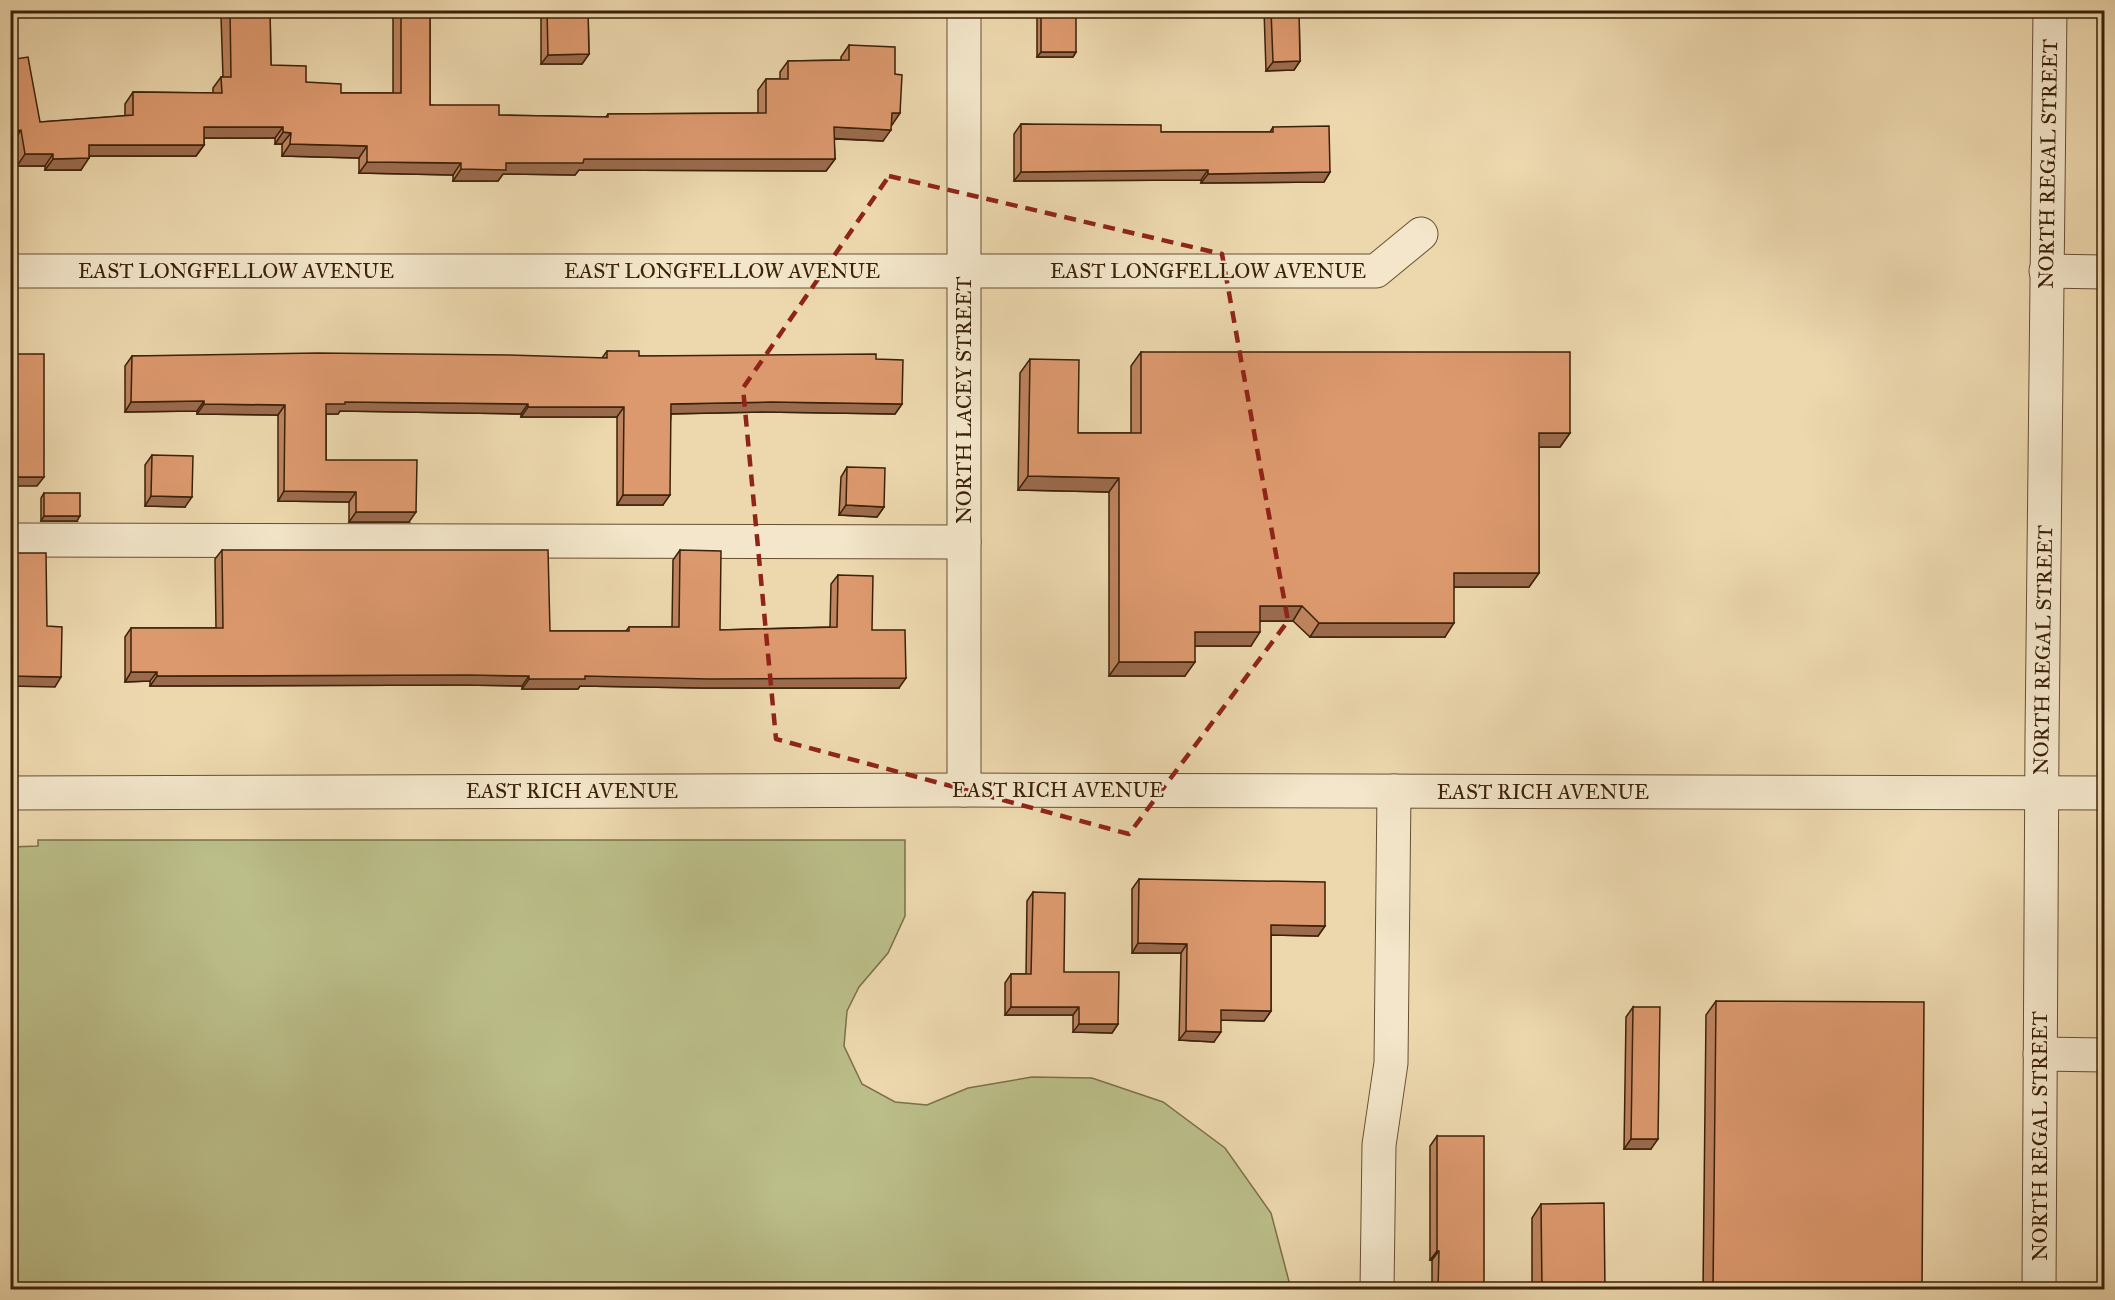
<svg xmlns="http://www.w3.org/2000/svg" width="2115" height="1300" font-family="'IM FELL Great Primer',serif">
<rect width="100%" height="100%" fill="#edd8ae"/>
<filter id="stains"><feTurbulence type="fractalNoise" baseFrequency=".00333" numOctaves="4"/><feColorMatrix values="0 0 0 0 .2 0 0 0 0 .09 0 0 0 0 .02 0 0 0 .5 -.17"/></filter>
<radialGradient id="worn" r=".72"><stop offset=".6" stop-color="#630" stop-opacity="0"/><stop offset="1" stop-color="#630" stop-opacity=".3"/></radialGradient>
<path fill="#bbbe89" stroke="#7b7049" stroke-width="1.5" d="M38 840H905V916L888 953 859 987 847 1011 844 1046 862 1084 895 1102 927 1105 968 1088 1032 1077 1092 1078 1163 1102 1225 1148 1271 1213 1291 1289H11V847L38 846Z"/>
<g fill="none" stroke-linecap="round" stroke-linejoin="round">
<g stroke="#684f32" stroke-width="35">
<g id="minor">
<path d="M964 10V790"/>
<path d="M10 271H1376L1421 234"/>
<path d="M2046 271 2104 272"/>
<path d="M10 540 964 542"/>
<path d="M10 793 964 790 2104 793"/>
<path d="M2040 1054 2104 1055"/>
<path d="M1377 1290 1379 1145 1391 1063 1394 791"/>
<path d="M2039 1290 2042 738 2050 10"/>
</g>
</g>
<use href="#minor" stroke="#f3e6ca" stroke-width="33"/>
</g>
<g fill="#be845f" stroke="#3b2109" stroke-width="1.5">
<path d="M225 10H270L271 65 306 82 341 93H393V13L395 10H430V105L499 115 606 117 608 114 758 113V90L766 79H780V72L788 61 841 60V57L849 45 895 74 900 113 891 125 883 141 834 139 835 159 826 171 579 170 575 175 503 174 498 181H453V175L359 173V158L282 156V144H275V138H204V145L196 156H89L81 170H45V166H17L13 142 10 60 40 122 125 116V104L133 92 213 93V88L221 77H223L221 16Z"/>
<path d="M544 10H588L589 54 582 64H541V16Z"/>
<path d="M1264 10H1299L1300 61 1294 70 1266 71Z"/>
<path d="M1041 13 1076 52 1073 57H1037V18Z"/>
<path d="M1021 124 1161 132H1270L1273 127 1330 172 1324 182 1201 183V180L1014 181V134Z"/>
<path d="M607 351 639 356 876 359 902 404 895 414 764 412 671 414 663 505H617V417H521V414L340 411 338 414H326V460L409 522H349V502L278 501V415L197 414V411L125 412V366L132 356 602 358Z"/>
<path d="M1141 352 1570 433 1560 447H1539V573L1529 587H1454L1445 637H1310L1293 621H1260L1251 646H1195L1185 676H1109V492L1018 490 1020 373 1030 359 1078 433H1131V366Z"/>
<path d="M152 455 185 507 145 506V465Z"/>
<path d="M847 467 884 507 877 517 839 515 841 477Z"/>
<path d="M44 493 77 521H41V498Z"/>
<path d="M222 550 550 631H626L629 627H672L673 560 680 550 720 630 830 627 831 584 838 575 872 630 899 688H702L580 686 578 689H522V686L462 685 150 686V681L125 682V637L131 628H216L215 559Z"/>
<path d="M1139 879 1325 926 1318 936 1271 935V1011L1264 1021 1221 1020 1214 1042 1179 1040 1181 953H1132V889Z"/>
<path d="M1033 892 1064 972 1118 1024 1112 1033 1073 1032V1015H1005V983L1011 974H1026L1027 901Z"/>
<path d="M1716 1001 1922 1290H1703L1706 1015Z"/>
<path d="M1633 1007 1651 1149H1624L1626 1017Z"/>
<path d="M1437 1136 1484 1287 1486 1290H1432V1260H1430V1146Z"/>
<path d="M1541 1204 1605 1290H1532V1218Z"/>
</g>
<g fill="#9b6b4d" stroke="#3b2109" stroke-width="1.5">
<path d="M1041 52H1076L1073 57H1037Z"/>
<path d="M589 54 582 64H541L548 55Z"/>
<path d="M1300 61 1294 70 1266 71 1273 62Z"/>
<path d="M892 113H900L892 125H884Z"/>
<path d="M204 127H283L275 138H196Z"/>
<path d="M834 127 891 130 883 141 826 138Z"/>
<path d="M21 130 13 142H10V132Z"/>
<path d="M283 132 291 133 282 144H275Z"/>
<path d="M290 144 367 146 359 158 282 156Z"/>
<path d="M89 145H204L196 156H81Z"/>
<path d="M25 154H53L45 166H17Z"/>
<path d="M89 158 81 170H45L53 159Z"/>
<path d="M584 159H835L826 171 579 170 575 175 503 174 498 181H453L461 169 506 163Z"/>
<path d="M367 162 461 163 453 175 359 173Z"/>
<path d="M1208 170 1201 180 1014 181 1021 172Z"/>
<path d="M1330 172 1324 182 1201 183 1208 174Z"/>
<path d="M204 401 197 411 125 412 131 402Z"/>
<path d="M345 402 528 404 521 414 340 411 338 414H320L326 404Z"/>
<path d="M771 402 902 404 895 414 764 412 664 414 671 404Z"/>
<path d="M204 404 285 405 278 415 197 414Z"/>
<path d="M528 407H624L617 417H521Z"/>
<path d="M1539 433H1570L1560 447H1529Z"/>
<path d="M1028 476 1119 478 1109 492 1018 490Z"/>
<path d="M10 477H44L37 486H10Z"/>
<path d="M284 491 356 492 349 502 278 501Z"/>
<path d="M623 495H670L663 505H617Z"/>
<path d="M151 496 192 497 185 507 145 506Z"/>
<path d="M846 505 884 507 877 517 839 515Z"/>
<path d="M356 512H416L409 522H349Z"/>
<path d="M44 516H80L77 521H41Z"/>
<path d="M1454 573H1539L1529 587H1445Z"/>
<path d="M1260 606H1302L1293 621H1251Z"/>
<path d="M1319 623H1454L1445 637H1310Z"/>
<path d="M1195 632H1260L1251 646H1185Z"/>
<path d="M1119 662H1195L1185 676H1109Z"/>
<path d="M131 672H157L150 681 125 682Z"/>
<path d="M469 675 529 676 522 686 462 685 150 686 157 676Z"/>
<path d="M10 676 61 677 55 687 10 686Z"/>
<path d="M585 676 906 678 899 688H702L580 686 578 689H522L529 679Z"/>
<path d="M1271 925 1325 926 1318 936 1265 935Z"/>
<path d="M1138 943 1187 944 1181 953H1132Z"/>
<path d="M1011 1007H1079L1073 1015H1005Z"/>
<path d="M1221 1010 1271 1011 1264 1021 1214 1020Z"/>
<path d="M1079 1024H1118L1112 1033 1073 1032Z"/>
<path d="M1186 1031 1221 1032 1214 1042 1179 1040Z"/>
<path d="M1631 1139H1658L1651 1149H1624Z"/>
<path d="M1437 1251H1439L1432 1260H1430Z"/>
</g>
<g fill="#dd996e" stroke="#3b2109" stroke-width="1.5">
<path d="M230 10H270L271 65 306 66V82L341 84V93H401V10H430V105H499V115L608 117V114L766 113V79H788V61L849 60V45L895 47V74L902 75 900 113H892L891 130 834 127 835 159H584L583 163H506V170L461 169V163L367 162V146L290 144 291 133 283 132V127H204V145H89V158L53 159V154H25L21 130 10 132V60L28 57 40 122 133 115V92L222 93 221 77H231Z"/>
<path d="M547 10H588L589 54 548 55Z"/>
<path d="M1271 10H1299L1300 61 1273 62Z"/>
<path d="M1076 12V52H1041V13Z"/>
<path d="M1021 124 1161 125V132H1273V127L1329 126 1330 172 1208 174V170L1021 172Z"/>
<path d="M607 351H639V356L876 354V359L903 360 902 404 771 402 671 404 670 495H623L624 407H528V404L345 402V404H326V460H417L416 512H356V492L284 491 285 405 204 404V401L131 402 132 356 318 353 509 355 607 358Z"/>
<path d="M1141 352H1570V433H1539V573H1454V623H1319L1302 606H1260V632H1195V662H1119V478L1028 476 1030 359 1079 360 1078 433H1141Z"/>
<rect x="10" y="354" width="34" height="123"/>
<path d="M152 455 193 456 192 497 151 496Z"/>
<path d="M847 467 885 468 884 507 846 505Z"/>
<rect x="44" y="493" width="36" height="23"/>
<path d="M222 550H548L550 631H629V627H679L680 550 721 551 720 630 837 627 838 575 873 576 872 630H905L906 678 709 679 585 676V679H529V676L469 675 157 676V672H131V628H223Z"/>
<path d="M10 553H46L47 626 62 627 61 677 10 676Z"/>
<path d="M1139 879 1325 882V926L1271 925V1011L1221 1010V1032L1186 1031 1187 944 1138 943Z"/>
<path d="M1033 892 1065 893 1064 972H1119L1118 1024H1079V1007H1011V974H1031Z"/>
<path d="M1716 1001 1924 1002 1922 1290H1713Z"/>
<path d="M1633 1007H1660L1658 1139H1631Z"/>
<path d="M1437 1136H1484V1287H1486V1290H1438L1439 1251H1437Z"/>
<path d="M1604 1203 1605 1290H1542L1541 1204Z"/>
</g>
<path fill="none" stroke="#8f2418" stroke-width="4.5" stroke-dasharray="12 8" stroke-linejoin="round" d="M889 176 1222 254 1288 621 1129 834 776 739 743 388Z"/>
<g text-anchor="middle" stroke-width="4.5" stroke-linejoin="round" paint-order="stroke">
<g font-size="21" fill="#3b2109" stroke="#f3e6ca">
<text transform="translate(2048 164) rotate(-89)" y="7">NORTH REGAL STREET</text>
<text x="236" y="278">EAST LONGFELLOW AVENUE</text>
<text x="722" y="278">EAST LONGFELLOW AVENUE</text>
<text x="1208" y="278">EAST LONGFELLOW AVENUE</text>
<text transform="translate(964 400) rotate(-90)" y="7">NORTH LACEY STREET</text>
<text transform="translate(2043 650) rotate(-89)" y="7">NORTH REGAL STREET</text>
<text x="1058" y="797">EAST RICH AVENUE</text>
<text x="572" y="798">EAST RICH AVENUE</text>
<text x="1543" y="799">EAST RICH AVENUE</text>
<text transform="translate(2040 1136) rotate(-90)" y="7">NORTH REGAL STREET</text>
</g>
</g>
<rect width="2115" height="1300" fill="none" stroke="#edd8ae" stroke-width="36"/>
<rect x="12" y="12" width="2091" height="1276" fill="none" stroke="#3b2109" stroke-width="3"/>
<rect x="18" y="18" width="2079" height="1264" fill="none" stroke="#3b2109" stroke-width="1.5"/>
<rect width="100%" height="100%" filter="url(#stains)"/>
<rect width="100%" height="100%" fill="url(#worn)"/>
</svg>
